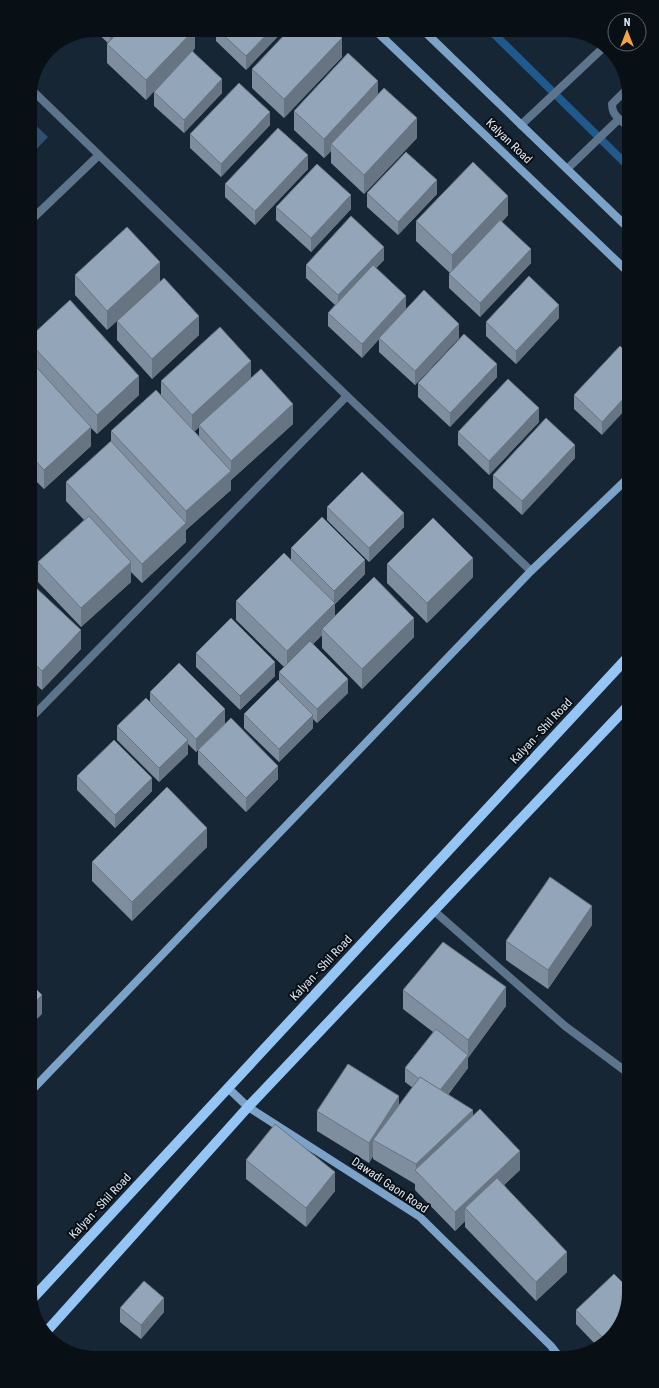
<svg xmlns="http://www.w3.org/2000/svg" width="659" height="1388" font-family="'Roboto Condensed',sans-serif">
<rect width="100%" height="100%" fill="#172635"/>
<path fill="#31506e" d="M30 120 48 137 30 156Z"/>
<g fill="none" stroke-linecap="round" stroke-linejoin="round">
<path stroke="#20598b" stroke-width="8" d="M490 30 626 164"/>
<g stroke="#5d758c" stroke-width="8">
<path d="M619 119 626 125"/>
<path d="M521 125 605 46"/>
<path d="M567 169 619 119C614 114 612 111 612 104L625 91"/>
</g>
<g stroke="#5d758c" stroke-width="8">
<path d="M31 89 347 396 531 571"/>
<path d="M30 221 99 155"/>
<path d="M32 717 347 396"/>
<path d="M433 910 565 1026 628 1073"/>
</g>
<g stroke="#7da2c7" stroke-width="8">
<path d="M375 30 626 270"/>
<path d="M423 30 626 226"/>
<path d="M228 1088 248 1107 420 1217 551 1346 558 1355"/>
<path d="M33 1089 531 571 627 479"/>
</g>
<g stroke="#94c5f5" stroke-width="10">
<path d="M34 1297 627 658"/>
<path d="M46 1332 248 1107 627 707"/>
</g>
</g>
<g fill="#7e8e9e" fill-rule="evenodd">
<path d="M94 30H195V48L193 51 222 93 184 133 154 106V92L172 72 146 100 107 63V44L108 43Z"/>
<path d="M206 30H212L209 33Z"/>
<path d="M216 30H284L246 70 216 41Z"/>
<path d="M342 57 284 118 252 88V69Z"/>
<path d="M378 94 417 138 364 194 331 163V151L324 158 294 130V111Z"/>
<path d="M270 125 221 177 190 148V134Z"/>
<path d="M308 169 255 225 225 197V184Z"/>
<path d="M367 193 437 194 398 235 367 207Z"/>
<path d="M276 207 351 209 311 252 276 220Z"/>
<path d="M508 215 502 222 531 263 480 317 449 288V274L450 273 416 241V221Z"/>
<path d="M384 260 376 268 406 309 459 338 415 385 379 352V339L362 358 328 326V313L335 305 306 278V265Z"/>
<path d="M75 275 160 282 199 335 152 379 117 340V321L107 330 75 295Z"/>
<path d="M559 318 516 364 486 336V322Z"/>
<path d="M31 336 139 395 97 434 91 428V446L44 489 31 476Z"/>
<path d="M620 346 602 435 574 409V395Z"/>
<path d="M497 377 450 427 418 397V383Z"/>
<path d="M251 378 293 424 231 480V479V490L186 530V542L142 583 131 572V582L81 627 38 582V562L84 520 66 501V482L111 442V431L161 396V381ZM199 427V437L194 432Z"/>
<path d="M539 422 489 475 458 445V432Z"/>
<path d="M575 458 522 515 493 488V475Z"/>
<path d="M327 507 404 527 369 562 327 520Z"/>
<path d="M291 548 365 574 335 604V616L414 637 362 689 322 648V635L313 644 348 693 317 723 313 719V728L279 762 244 728V714L279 681V672L284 667 236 620V601L291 560Z"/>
<path d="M387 564 473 577 427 623 387 583Z"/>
<path d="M32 584 81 649 42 690 32 681Z"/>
<path d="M196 653 275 676 240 710 196 667Z"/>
<path d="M150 692 225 723 278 779 246 812 198 764V750L211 737 196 752 188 744V754L159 782 117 740V726L150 702Z"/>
<path d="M77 776 152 791 115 828 77 790Z"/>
<path d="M207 847 132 921 92 881V862Z"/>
<path d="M592 925 548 989 506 960V941Z"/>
<path d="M403 990 506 1006 468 1058V1068L448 1095 473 1116 520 1170 504 1185 567 1272 536 1301 465 1227V1221L455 1231 415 1190V1184L373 1159V1156L369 1163 317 1131V1111L399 1106 413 1088 405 1082V1068L433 1032 403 1009Z"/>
<path d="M246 1160 335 1191 306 1227 246 1179Z"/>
<path d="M120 1308 164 1312 141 1339 120 1322Z"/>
<path d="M576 1310 616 1332 597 1346 576 1324Z"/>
</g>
<g fill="#677481">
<path d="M112 30H125L110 45V32Z"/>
<path d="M194 30H195V48L146 100V80Z"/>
<path d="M271 30H284L246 70V56Z"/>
<path d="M342 38V57L284 118V99Z"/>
<path d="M222 79V93L184 133V120Z"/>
<path d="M378 81V101L331 144V151L324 158V139Z"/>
<path d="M270 112V125L221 177V164Z"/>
<path d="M417 118V138L364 194V175Z"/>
<path d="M308 155V169L255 225V211Z"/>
<path d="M437 180V194L398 235V222Z"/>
<path d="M351 195V209L311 252V238Z"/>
<path d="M508 196V215L452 275V255Z"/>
<path d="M384 247V260L338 308V295Z"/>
<path d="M531 249V263L480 317V303Z"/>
<path d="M160 262V282L107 330V311Z"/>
<path d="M406 296V310L362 358V344Z"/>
<path d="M559 305V318L516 364V351Z"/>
<path d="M199 316V335L152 379V359Z"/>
<path d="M459 324V338L415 385V371Z"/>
<path d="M251 361V380L199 425V427L192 434V415Z"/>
<path d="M497 364V377L450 427V413Z"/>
<path d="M139 376V395L97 434V415Z"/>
<path d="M626 396V409L602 435V422Z"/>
<path d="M293 404V424L231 480V461Z"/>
<path d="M539 408V422L489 475V461Z"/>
<path d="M91 427V446L44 489V470Z"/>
<path d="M575 445V458L522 515V501Z"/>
<path d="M231 471V490L186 530V542L142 583V564L186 523V511Z"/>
<path d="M404 513V527L369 562V548Z"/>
<path d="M473 558V577L427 623V603Z"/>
<path d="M365 560V574L335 604V623L322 629V635L287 670V651L334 604V591Z"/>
<path d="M131 562V582L81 627V608Z"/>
<path d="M414 618V637L362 689V669Z"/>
<path d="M81 630V649L42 690V671Z"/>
<path d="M275 662V676L240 710V696Z"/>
<path d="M348 679V693L317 723V709Z"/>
<path d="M225 709V723L196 752V739Z"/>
<path d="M313 715V728L279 762V749Z"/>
<path d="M188 740V754L159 782V768Z"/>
<path d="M278 766V779L246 812V798Z"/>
<path d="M152 778V791L115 828V815Z"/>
<path d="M207 828V847L132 921V902Z"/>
<path d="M592 906V925L548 989V970Z"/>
<path d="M506 987V1006L468 1058V1068L438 1107V1093L468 1055V1040Z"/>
<path d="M42 995V1014L33 1023V1004Z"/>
<path d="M399 1096V1115L373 1140V1156L369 1163V1143Z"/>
<path d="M473 1110V1130L416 1171V1164Z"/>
<path d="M520 1151V1170L472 1215 465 1208V1221L455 1231V1212Z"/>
<path d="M335 1172V1191L306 1227V1208Z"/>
<path d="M567 1252V1272L536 1301V1282Z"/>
<path d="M164 1298V1312L141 1339V1325Z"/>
</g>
<g fill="#93a5b8" stroke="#677481">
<path d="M120 30H194L146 80 107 44Z"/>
<path d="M218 30H271L246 56Z"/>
<path d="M289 30H334L342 38 284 99 252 69Z"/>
<path d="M192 51 222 79 184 120 154 92Z"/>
<path d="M348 53 378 81 324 139 294 111Z"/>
<path d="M239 83 270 112 221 164 190 134Z"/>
<path d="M384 88 417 118 364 175 331 144Z"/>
<path d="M278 128 308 155 255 211 225 184Z"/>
<path d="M406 152 437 180 398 222 367 193Z"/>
<path d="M473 162 508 196 452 255 416 221Z"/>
<path d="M317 164 351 195 311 238 276 207Z"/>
<path d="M351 216 384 247 338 295 306 265Z"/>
<path d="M500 220 531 249 480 303 449 274Z"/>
<path d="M127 227 160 262 107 311 75 275Z"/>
<path d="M373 265 406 296 362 344 328 313Z"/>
<path d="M529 276 559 305 516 351 486 322Z"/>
<path d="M164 278 199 316 152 359 117 321Z"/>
<path d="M424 290 459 324 415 371 379 338Z"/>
<path d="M70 300 139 376 97 415 31 344V336Z"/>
<path d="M220 327 251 361 192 415 161 381Z"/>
<path d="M464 334 497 364 450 413 418 383Z"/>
<path d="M620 346 626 352V396L602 422 574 395Z"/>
<path d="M31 361 91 427 44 470 31 456Z"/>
<path d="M261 369 293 404 231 461 199 425Z"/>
<path d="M508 379 539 408 489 461 458 432Z"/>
<path d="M156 390 231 471 186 511 111 431Z"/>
<path d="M546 418 575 445 522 501 493 475Z"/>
<path d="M111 441 186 523 142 564 66 482Z"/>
<path d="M362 472 404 513 369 548 327 507Z"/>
<path d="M89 516 131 562 81 608 38 562Z"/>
<path d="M322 517 365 560 334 591 291 548Z"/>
<path d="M433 518 473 558 427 603 387 564Z"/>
<path d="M284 553 335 603 287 651 236 601Z"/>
<path d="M374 577 414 618 362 669 322 629Z"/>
<path d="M32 584 81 630 42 671 32 661Z"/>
<path d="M231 618 275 662 240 696 196 653Z"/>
<path d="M310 641 348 679 317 709 279 672Z"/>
<path d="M179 663 225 709 196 739 150 692Z"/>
<path d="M278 680 313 715 279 749 244 714Z"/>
<path d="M146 698 188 740 159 768 117 726Z"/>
<path d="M231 718 278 766 246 798 198 750Z"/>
<path d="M114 740 152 778 115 815 77 776Z"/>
<path d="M167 787 207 828 132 902 92 862Z"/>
<path d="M550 877 592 906 548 970 506 941Z"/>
<path d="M443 942 506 987 468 1040 403 990Z"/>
<path d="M33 986 42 995 33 1004Z"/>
<path d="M436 1029 468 1055 440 1090 420 1077 419 1079 405 1068Z"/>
<path d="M348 1064 399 1096 369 1143 317 1111Z"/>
<path d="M420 1077 473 1110 416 1164 373 1140Z"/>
<path d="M480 1109 520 1151 455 1212 415 1170Z"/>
<path d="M275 1124 335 1172 306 1208 246 1160Z"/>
<path d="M497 1178 567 1252 536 1282 465 1208Z"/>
<path d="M614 1274 629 1289V1293L616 1332 605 1340 576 1310Z"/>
<path d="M144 1281 164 1298 141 1325 120 1308Z"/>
</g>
<g text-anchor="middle" stroke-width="4" stroke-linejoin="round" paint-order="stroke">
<g font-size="12" fill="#dde6f0" stroke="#080f15">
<text transform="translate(509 141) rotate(44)" y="4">Kalyan Road</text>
<text transform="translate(541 731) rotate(-47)" y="4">Kalyan - Shil Road</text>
<text transform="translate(321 968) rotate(-47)" y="4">Kalyan - Shil Road</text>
<text transform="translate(390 1185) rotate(34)" y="4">Dawadi Gaon Road</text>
<text transform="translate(100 1206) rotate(-47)" y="4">Kalyan - Shil Road</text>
</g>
</g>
<path d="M0 0H659V1388H0ZM95 37H564A58 58 0 0 1 622 95V1293A58 58 0 0 1 564 1351H95A58 58 0 0 1 37 1293V95A58 58 0 0 1 95 37Z" fill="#080f15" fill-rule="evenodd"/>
<g transform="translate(627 32)"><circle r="19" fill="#080f15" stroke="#5d656d"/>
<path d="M0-3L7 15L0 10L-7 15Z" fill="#f3a442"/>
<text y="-6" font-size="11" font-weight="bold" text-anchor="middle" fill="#dde6f0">N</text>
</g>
</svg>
